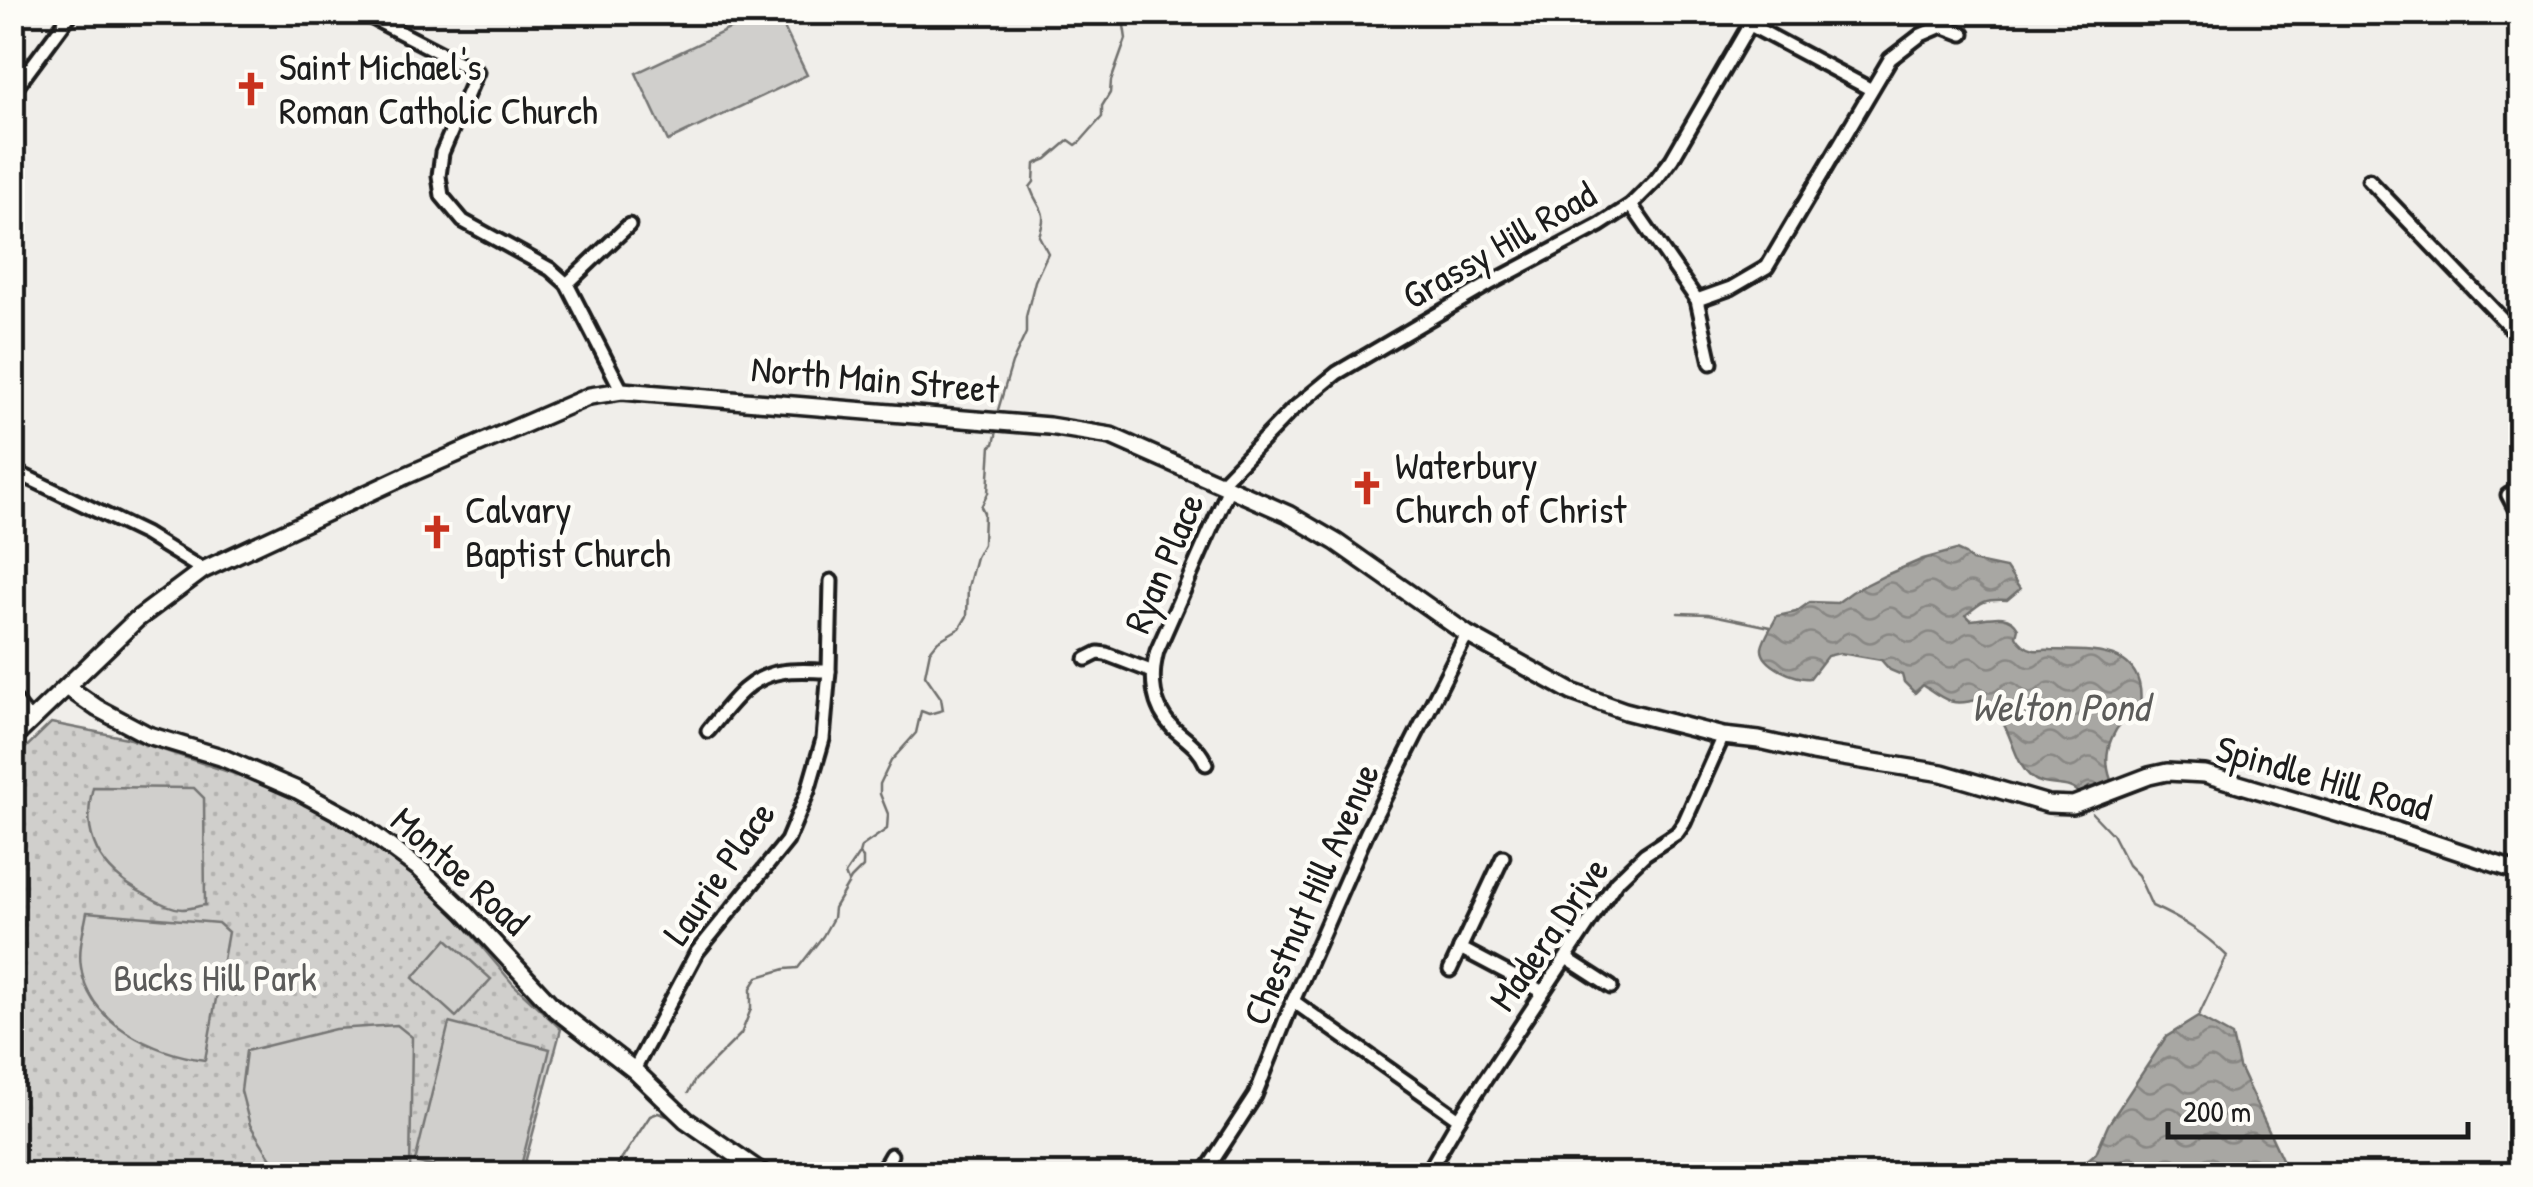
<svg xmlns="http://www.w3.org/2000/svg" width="2533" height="1187" font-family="'Patrick Hand',sans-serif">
<defs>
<pattern id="park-dots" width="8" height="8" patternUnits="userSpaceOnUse" patternTransform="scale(2.5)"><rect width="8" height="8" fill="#d0cfcc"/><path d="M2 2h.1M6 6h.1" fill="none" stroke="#b2b1af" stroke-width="1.8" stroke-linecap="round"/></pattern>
<pattern id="water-waves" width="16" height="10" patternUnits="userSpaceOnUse" patternTransform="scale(2.5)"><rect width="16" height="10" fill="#a8a7a3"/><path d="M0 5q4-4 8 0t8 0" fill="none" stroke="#888784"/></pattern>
</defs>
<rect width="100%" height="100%" fill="#f0eeea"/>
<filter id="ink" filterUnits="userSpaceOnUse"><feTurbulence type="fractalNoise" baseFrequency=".01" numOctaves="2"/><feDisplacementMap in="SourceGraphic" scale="20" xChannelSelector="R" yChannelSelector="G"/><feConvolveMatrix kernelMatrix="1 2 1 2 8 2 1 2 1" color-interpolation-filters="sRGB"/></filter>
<g filter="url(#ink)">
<path fill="url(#park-dots)" stroke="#767674" stroke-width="2.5" d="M51 723 127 738 288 792 407 864 451 910 513 984 561 1029 522 1174H13L12 969 17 960 13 957V760Z"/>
<g fill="#d0cfcc" stroke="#767674" stroke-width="2.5">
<path d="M777 13 807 75 668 141 636 73 763 13Z"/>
<path d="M93 787 194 788 204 798 205 905C198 906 189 909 182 909 169 908 156 901 146 895 101 872 80 837 93 787Z"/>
<path d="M87 912 218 923 228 932 205 1060C155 1054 88 1023 81 967 78 949 84 929 87 912Z"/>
<path d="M447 939 491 979 456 1017 413 978Z"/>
<path d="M449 1023 550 1049 519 1174H465L415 1162Z"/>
<path d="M397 1025 412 1037 410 1174H293L270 1157 250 1125 241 1091 246 1051 335 1029Z"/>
</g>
<g fill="url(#water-waves)" stroke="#706f6d" stroke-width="2.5">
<path d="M1956 550 1965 554 1972 561 2006 568 2020 589 2007 600C1985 599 1982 601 1966 615L1971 620C1988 619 2008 610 2018 628L2016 636C2020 643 2025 648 2034 650 2039 651 2045 649 2050 650 2094 651 2147 647 2140 707 2114 723 2100 750 2111 780L2099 786 2089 787 2080 795C2069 779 2046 790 2031 777 2009 757 2013 717 1980 699 1952 707 1946 701 1923 685L1915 693 1904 682 1902 675 1890 670 1881 660 1840 653 1827 656 1810 678C1796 680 1761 665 1762 648 1763 639 1773 625 1777 616L1796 612 1810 602 1837 603 1852 592 1886 575 1923 559Z"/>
<path d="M2198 1017 2232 1036 2239 1067 2289 1174H2070L2096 1153 2108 1125 2166 1037Z"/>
</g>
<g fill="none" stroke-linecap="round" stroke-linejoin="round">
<g stroke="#706f6d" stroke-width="2.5">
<path d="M998 410 1012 363 1026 333V317L1035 281 1048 253 1039 236C1049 208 1039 212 1030 187L1034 182 1035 164 1047 159 1069 140 1076 145 1080 142 1102 117V106L1110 93 1111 81 1126 39 1122 12"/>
<path d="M1678 613 1708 614 1770 627"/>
<path d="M2092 813 2112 834 2128 865 2138 875 2152 906C2181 919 2204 933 2227 956L2199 1015"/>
<path d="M848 882 845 874 858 855"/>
<path d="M688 1093 695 1080 741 1034 751 1009V988L758 977 785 969 798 968 823 936 833 918 834 908 851 879 863 867V858L859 854 861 847 887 829 888 814 880 794V784L891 761 916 733 921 711 929 714 943 710 941 698 925 675 930 651 938 641 960 628 967 616 968 587 976 557 983 544 984 513 981 507 988 493 991 445 994 444 997 431"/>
<path d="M612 1174 650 1116 658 1113 667 1116 668 1114"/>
</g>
<g stroke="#1c1c1c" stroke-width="19">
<g id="street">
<path d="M361 12 477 72 442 153 439 176 442 196 463 221 550 269 567 284 622 391"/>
<path d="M1750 25 1870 89"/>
<path d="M12 93 72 12"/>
<path d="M2369 180 2510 327 2520 321"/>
<path d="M1631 205 1697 300 1711 363"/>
<path d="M567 284 629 225"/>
<path d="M1697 300 1731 288 1767 267 1890 59 1921 35 1942 26 1963 34"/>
<path d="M12 470 145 534 203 570"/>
<path d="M1220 484 1292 410 1337 373 1489 284 1600 225 1631 205 1656 180 1672 159 1757 12"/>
<path d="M2520 489 2508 495 2520 518"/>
<path d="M1086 659 1098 653 1106 654 1153 672"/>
<path d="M12 697 31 721"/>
<path d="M708 731C728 707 747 677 781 672 796 669 813 671 829 671"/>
<path d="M1206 764C1199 747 1186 740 1173 728 1152 707 1150 678 1157 651L1229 488"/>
<path d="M1460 948 1543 992"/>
<path d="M1566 958 1611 987"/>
<path d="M1450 970 1503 857"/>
<path d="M1293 1001 1459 1119"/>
<path d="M634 1070 697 952 787 841 808 791 823 739 829 671 831 581"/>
<path d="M880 1174 891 1155"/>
<path d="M1204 1174 1255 1096 1293 1001 1367 832 1467 634"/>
<path d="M1427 1174 1459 1119 1616 882 1645 854 1677 833 1684 823 1723 736"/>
</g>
</g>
<g stroke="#1c1c1c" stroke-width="22">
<g id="secondary">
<path d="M67 687 97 708 148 735 221 757 297 790 356 822 421 870 464 911 555 1009 634 1070 686 1120 764 1174"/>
<path d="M12 739 136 620 203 570 405 476 590 396 622 391 1049 426 1111 436 1288 514 1336 542 1467 634 1572 692 1625 711 1723 736 1759 740 1812 752 1942 773 2048 804 2073 805 2149 776 2167 772 2205 774 2397 831 2520 872"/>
</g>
</g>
<use href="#street" stroke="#fdfcf7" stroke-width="11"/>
<use href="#secondary" stroke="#fdfcf7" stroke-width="15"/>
</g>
</g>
<defs>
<g id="church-bare" transform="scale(2.7)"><path d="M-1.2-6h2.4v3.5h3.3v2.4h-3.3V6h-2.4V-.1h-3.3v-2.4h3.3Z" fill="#c8321e" stroke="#fdfcf7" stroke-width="2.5" paint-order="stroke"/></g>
</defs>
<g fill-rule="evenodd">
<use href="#church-bare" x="251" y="89"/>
<use href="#church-bare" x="1367" y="488"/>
<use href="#church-bare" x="437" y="532"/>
</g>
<g text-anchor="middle" stroke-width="9" stroke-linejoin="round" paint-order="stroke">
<g font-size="38" fill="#1c1c1c" stroke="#fdfcf7" text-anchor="start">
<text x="279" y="80">Saint Michael's<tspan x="279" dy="44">Roman Catholic Church</tspan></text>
<text x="1395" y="479">Waterbury<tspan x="1395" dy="44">Church of Christ</tspan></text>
<text x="465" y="523">Calvary<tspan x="465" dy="44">Baptist Church</tspan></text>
</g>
<g font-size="38" fill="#1c1c1c" stroke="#fdfcf7">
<text transform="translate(1499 245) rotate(-30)" y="13">Grassy Hill Road</text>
<text transform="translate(875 379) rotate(5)" y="13">North Main Street</text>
<text transform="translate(1164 563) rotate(-67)" y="13">Ryan Place</text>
<text transform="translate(2324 778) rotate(16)" y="13">Spindle Hill Road</text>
<text transform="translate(460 871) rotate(42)" y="13">Montoe Road</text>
<text transform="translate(719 873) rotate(-55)" y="13">Laurie Place</text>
<text transform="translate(1311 894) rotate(-66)" y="13">Chestnut Hill Avenue</text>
<text transform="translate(1549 934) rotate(-55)" y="13">Madera Drive</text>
</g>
<g font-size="38" fill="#5b5b5a" stroke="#fdfcf7">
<text x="215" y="991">Bucks Hill Park</text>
</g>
<g font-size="40" font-style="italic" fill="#5b5b59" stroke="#fdfcf7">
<text x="2060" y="721">Welton Pond</text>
</g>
</g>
<rect width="2533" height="1187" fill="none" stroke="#fdfcf7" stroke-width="50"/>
<rect x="25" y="25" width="2483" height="1137" fill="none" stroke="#1c1c1c" stroke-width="4" filter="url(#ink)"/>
<path d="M2168 1122v15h300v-15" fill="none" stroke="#1c1c1c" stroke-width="5"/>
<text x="2183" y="1122" font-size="30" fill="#1c1c1c" stroke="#fdfcf7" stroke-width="8" paint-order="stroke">200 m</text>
</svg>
